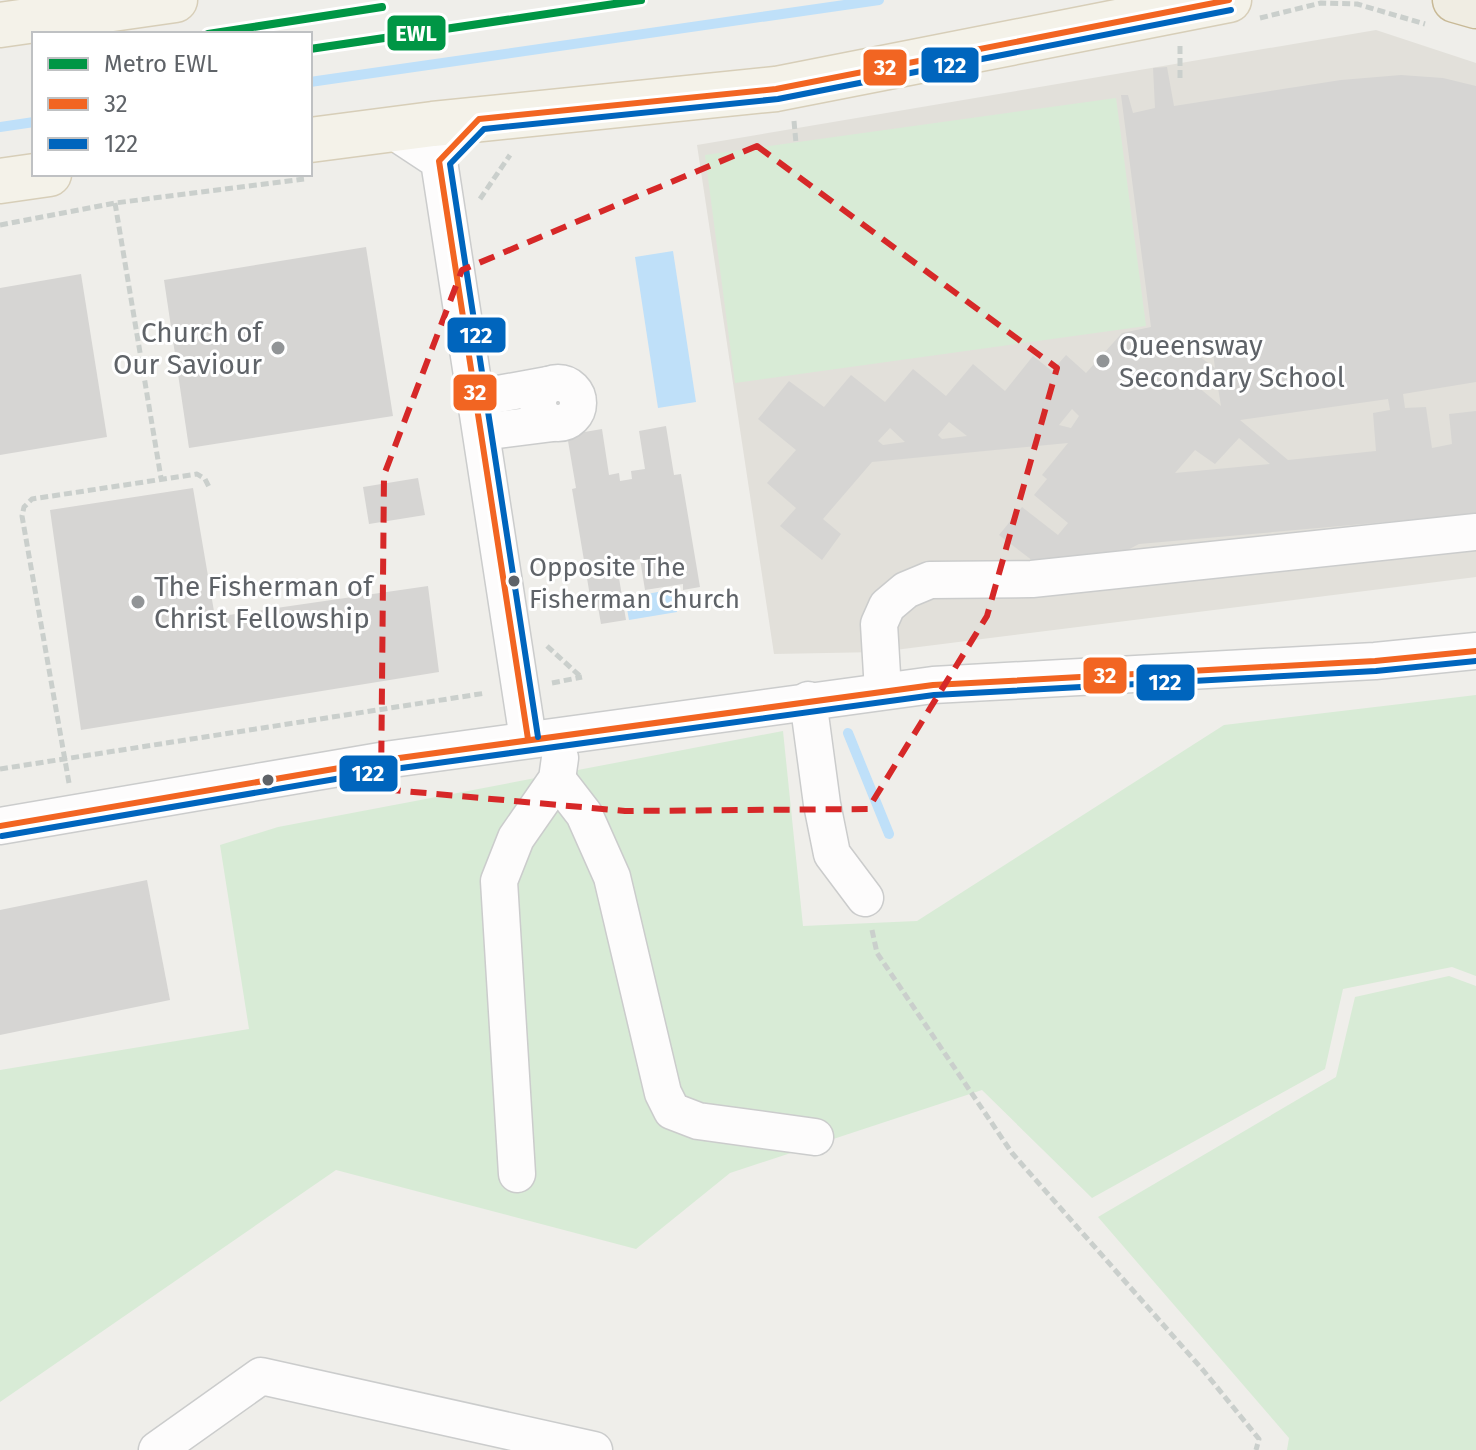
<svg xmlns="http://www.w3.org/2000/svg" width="1476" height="1450" font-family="'Fira Sans',sans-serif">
<rect width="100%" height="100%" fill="#efeeea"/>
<path fill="#e2e0da" d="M1376 30 1476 63V577L879 652 774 654 697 145Z"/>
<g fill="#d8ebd6">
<path d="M1116 98 1146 326 735 383 705 155Z"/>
<path d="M1476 695V976L1452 967 1343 989 1325 1069 1092 1198 982 1090 730 1173 636 1249 336 1170 0 1402V1070L249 1029 220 845 278 827 783 731 803 926 917 921 1224 725Z"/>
<path d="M1449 976 1476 986V1450H1287L1289 1438 1098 1217 1336 1077 1355 997Z"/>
</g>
<g fill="#bfe0f9">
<path d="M673 251 696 402 658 408 635 257Z"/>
<path d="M674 589 677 612 629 620 625 598Z"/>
</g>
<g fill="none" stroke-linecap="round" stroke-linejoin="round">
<g stroke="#bfe0f9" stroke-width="10">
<path d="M310 82 879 0"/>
<path d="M0 127 34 122"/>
<path d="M848 733 889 834"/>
</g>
</g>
<g fill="#d6d5d3" fill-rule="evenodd">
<path d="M1167 67 1174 106 1341 80 1401 75 1443 78 1476 86V382L1403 394 1405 408 1426 407 1432 448 1452 444 1449 414 1476 411V514L1139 544 1063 584 999 535 1022 507 1058 535 1068 523 1034 495 1047 479 1042 475 1068 443 872 462 823 519 841 534 822 560 780 526 796 508 767 483 796 450 758 419 789 381 824 407 851 375 885 402 913 369 946 396 973 364 1005 391 1033 356 1052 371 1066 355 1086 373 1122 333 1151 327 1121 95H1128L1133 113 1155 108 1153 68ZM1212 345 1215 368 1200 357ZM1188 374 1208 389 1217 382 1221 406 1186 377ZM1388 399 1390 410 1373 413 1376 451 1288 460 1240 420ZM1072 409 1079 416 1071 428 1059 425ZM949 422 967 436 942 439 938 435ZM890 428 905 442 883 445 878 441ZM1239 438 1270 464 1175 473 1195 450 1215 464Z"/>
<path d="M366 247 393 416 189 448 164 280Z"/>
<path d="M81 274 107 437 0 455V288Z"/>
<path d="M666 426 674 475 681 474 700 587 683 590V584L645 590 640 559 630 561 633 575 619 578 626 620 601 624 598 607 592 608 572 489 576 488 567 435 602 429 609 475 619 473 620 481 632 479 631 471 645 469 639 431Z"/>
<path d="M418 478 425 515 369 524 363 487Z"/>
<path d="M193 488 215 617 428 586 439 672 81 730 50 510Z"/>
<path d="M147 880 170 1000 0 1035V910Z"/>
</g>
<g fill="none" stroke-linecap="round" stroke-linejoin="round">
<g stroke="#cbcccc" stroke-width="39">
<g id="minor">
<path d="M392 130 439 161 528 739"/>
<circle cx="558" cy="403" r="20"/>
<path d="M476 398 548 385"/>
<path d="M482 432 553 423"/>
<path d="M883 691 879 624 887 606 906 590 930 580 1032 579 1476 532"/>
<path d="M808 700 822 804 832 854 865 898"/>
<path d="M557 779 584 814 612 877 663 1093 672 1111 698 1121 815 1137"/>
<path d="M0 826 392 759 933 685 1375 661 1476 651"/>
<path d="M517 1174 499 881 516 838 557 779 560 758"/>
<path d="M157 1450 261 1376 594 1450"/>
</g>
</g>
<g stroke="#d7ceb8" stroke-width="47">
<g id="major">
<path d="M0 25 175 0"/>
<path d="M310 140 433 124 776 89 1229 0"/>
<path d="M0 181 49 174"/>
</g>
</g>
<g stroke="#c8b996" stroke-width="47">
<path id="highway" d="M1455 0 1476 6"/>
</g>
<g stroke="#cacfcc" stroke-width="5" stroke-dasharray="8 4" stroke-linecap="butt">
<path d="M1260 18 1321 3 1357 4 1425 24"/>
<path d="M1180 78V46"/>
<path d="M794 121 796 143"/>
<path d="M480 199 510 155"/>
<path d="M115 203 161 478"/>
<path d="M0 225 115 203 304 179"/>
<path d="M547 646 581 677"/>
<path d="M552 683 582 677"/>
<path d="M0 769 486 693"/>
<path d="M69 783 22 516 24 507 32 499 197 474 205 479 210 489"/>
<path d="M872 930 877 953 1012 1153 1203 1370 1259 1439 1256 1450"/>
</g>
<use href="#minor" stroke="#fdfcfc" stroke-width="36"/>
<use href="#major" stroke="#f4f2e9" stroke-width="44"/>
<use href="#highway" stroke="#f0ede3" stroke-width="44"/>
<g stroke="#fff" stroke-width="12">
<g id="bus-1">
<path d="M528 739 439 161 479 119 776 89 1229 0"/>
<path d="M0 826 392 759 933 685 1375 661 1476 651"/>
</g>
</g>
<g stroke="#fff" stroke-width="12">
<g id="bus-2">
<path d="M538 737 450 164 484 129 778 99 1231 10"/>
<path d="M2 836 394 769 934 695 1376 671 1476 661"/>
</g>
</g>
<use href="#bus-1" stroke="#f26522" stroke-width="6"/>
<use href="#bus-2" stroke="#0065bd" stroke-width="6"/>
<g stroke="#fff" stroke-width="14">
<g id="metro-1">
<path d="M208 34 382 7"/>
<path d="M310 49 641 0"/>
</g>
</g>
<use href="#metro-1" stroke="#009645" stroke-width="8"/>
</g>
<path fill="none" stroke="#d62828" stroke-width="6" stroke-dasharray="16 10" stroke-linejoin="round" d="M757 146 1057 368 987 616 868 809 625 811 381 789 384 475 462 270Z"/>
<g fill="#919496" stroke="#fff" stroke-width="3">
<circle cx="278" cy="348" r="8"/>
<circle cx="1103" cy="361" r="8"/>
<circle cx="138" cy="602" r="8"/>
</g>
<g fill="#5f6368" stroke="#fff" stroke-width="3">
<circle cx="514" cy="581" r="7"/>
<circle cx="268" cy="780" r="7"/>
</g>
<g text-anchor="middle" stroke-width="6" stroke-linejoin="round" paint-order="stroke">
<g font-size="26" fill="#5f6368" stroke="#fff" text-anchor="start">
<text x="529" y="576">Opposite The<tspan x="529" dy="32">Fisherman Church</tspan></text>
</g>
<g font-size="28" fill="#5f6368" stroke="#fff" text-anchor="start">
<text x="262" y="342" text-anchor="end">Church of<tspan x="262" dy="32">Our Saviour</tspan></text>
<text x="1119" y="355">Queensway<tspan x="1119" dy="32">Secondary School</tspan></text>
<text x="154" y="596">The Fisherman of<tspan x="154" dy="32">Christ Fellowship</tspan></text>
</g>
</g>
<g stroke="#fff" stroke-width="3">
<rect x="386" y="14" width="61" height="38" rx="8" fill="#009645"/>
<rect x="920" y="46" width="60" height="38" rx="8" fill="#0065bd"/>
<rect x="862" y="48" width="46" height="39" rx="8" fill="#f26522"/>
<rect x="446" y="316" width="61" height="38" rx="8" fill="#0065bd"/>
<rect x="452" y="373" width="46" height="39" rx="8" fill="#f26522"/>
<rect x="1082" y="656" width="46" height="39" rx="8" fill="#f26522"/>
<rect x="1135" y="663" width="61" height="39" rx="8" fill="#0065bd"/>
<rect x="338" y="754" width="61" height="39" rx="8" fill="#0065bd"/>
</g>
<g font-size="22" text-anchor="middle" font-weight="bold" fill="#fff">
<text x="416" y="41">EWL</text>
<text x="950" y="73">122</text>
<text x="885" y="75">32</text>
<text x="476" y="343">122</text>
<text x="475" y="400">32</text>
<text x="1105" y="683">32</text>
<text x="1165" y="690">122</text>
<text x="368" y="781">122</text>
</g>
<rect x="32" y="32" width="280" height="144" fill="#ffffff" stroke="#bfc1c3" stroke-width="2"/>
<rect x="48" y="58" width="40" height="12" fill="#009645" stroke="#bfc1c3" stroke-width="2"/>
<text x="104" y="72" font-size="24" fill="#5f6368">Metro EWL</text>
<rect x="48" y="98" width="40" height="12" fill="#f26522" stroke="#bfc1c3" stroke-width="2"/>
<text x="104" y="112" font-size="24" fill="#5f6368">32</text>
<rect x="48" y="138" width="40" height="12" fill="#0065bd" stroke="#bfc1c3" stroke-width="2"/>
<text x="104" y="152" font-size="24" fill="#5f6368">122</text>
</svg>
